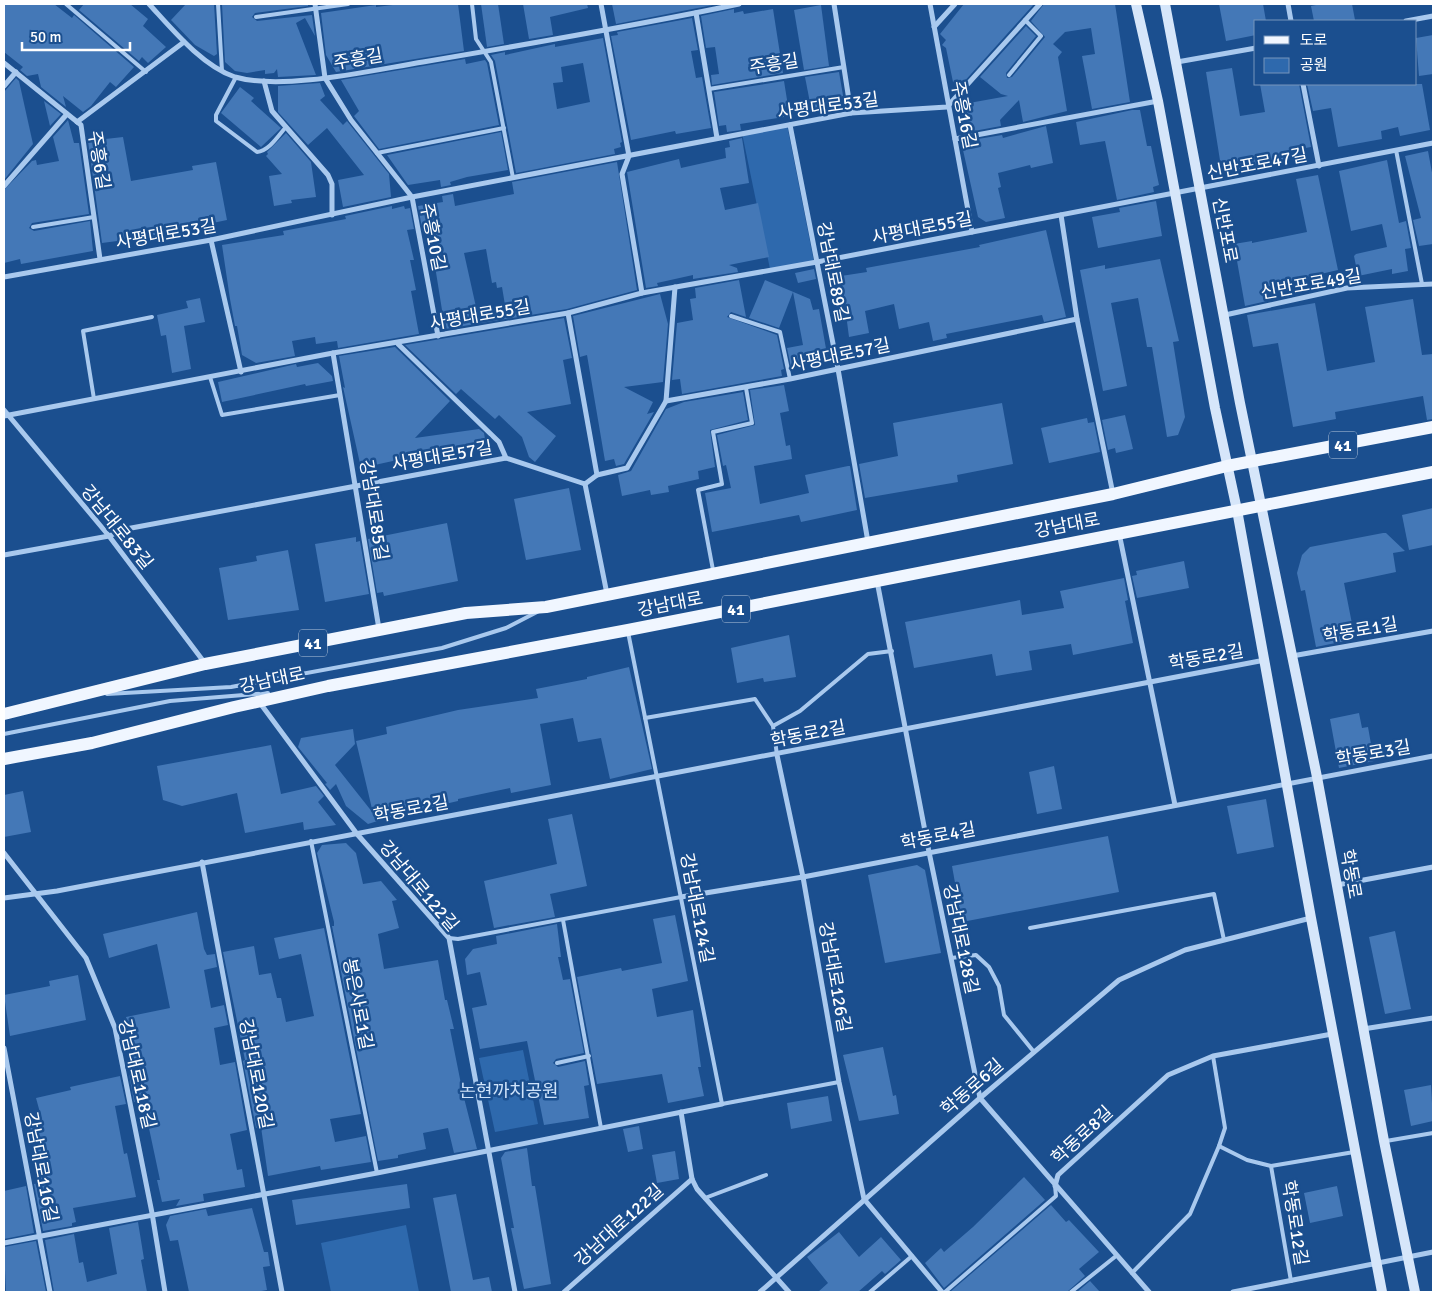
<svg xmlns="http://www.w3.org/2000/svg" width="1437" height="1296" font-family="Signika,'Noto Sans KR',sans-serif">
<rect width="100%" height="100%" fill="#1b4f8f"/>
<g fill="#2e69ad">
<path d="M787 125 814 262 770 269 742 133Z"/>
<path d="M523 1050 538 1124 495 1132 479 1058Z"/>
<path d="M406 1225 419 1292H331L321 1243Z"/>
</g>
<g fill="#4478b7" fill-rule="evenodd">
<path d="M4 4H54L72 18 74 15 134 67 116 87 110 82 91 106 83 112 63 96 66 107 41 87 38 74 27 76 20 70 23 67 4 52Z"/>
<path d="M84 4H130L148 19 143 26 166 47 148 63 142 57 139 61 79 10Z"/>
<path d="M186 4H214L217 54 214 56 195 45 171 20Z"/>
<path d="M222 4H308V6L255 13 252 17 257 21 312 15 315 36 305 18 296 23 316 75 278 77 277 69 274 73 265 74V70L247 73 235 71 225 62Z"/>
<path d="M401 4H458L464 51 336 72 326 55 321 13 376 5V7Z"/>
<path d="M481 4H498L504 44 487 47Z"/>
<path d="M523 4H587L588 8 550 17 553 35 529 39Z"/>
<path d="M612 4H718L616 24Z"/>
<path d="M964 4H1034L962 84 953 82 946 48 942 45 946 40 940 34Z"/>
<path d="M1044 4H1115L1130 102 1092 109 1082 56 1095 54 1091 28 1065 32 1053 44 1062 52 1058 57 1067 111 1023 122 1019 100 1000 120 1001 126 974 131 962 125 958 105 1008 96 1001 94 980 77 1026 26 1036 36 1006 73 1007 78 1012 77 1045 37 1031 21Z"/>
<path d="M1219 4H1263L1266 21H1256V35L1226 41Z"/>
<path d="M1321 4H1352L1355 20 1314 21 1311 6Z"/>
<path d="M821 5 829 66 804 70 794 10Z"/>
<path d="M734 9V13L743 11 744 14 773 9 783 73 712 85 711 75 719 74 715 47 706 48 701 16Z"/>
<path d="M692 18 698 50 691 51 696 78 702 77 711 128 676 134 675 131 631 140 611 36 618 35 617 32Z"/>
<path d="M1433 35V74L1419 76 1416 38Z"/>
<path d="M603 38 622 142 620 143 621 147 614 149 615 154 516 173 495 61 491 55 505 52V55L555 44V47ZM583 63 590 102 557 109 553 83 563 82 561 67Z"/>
<path d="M465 59 466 64 485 60 487 63 499 125 379 149 354 116 359 111 341 80Z"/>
<path d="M1232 68 1240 116 1265 112 1260 84H1299L1311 147 1289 151 1290 159 1222 173 1206 72Z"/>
<path d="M839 72 845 107 812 113 805 77Z"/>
<path d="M16 78 19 81 33 144 4 180V92Z"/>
<path d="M784 81 788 106 783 107 784 117 740 124 741 130 727 132 726 125 719 126 714 92Z"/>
<path d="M320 83 325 96 320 100 343 125 347 121 389 174 391 197 343 207 338 180 364 175 327 128 308 145 278 112V86Z"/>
<path d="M1307 84H1422L1430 130 1400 136 1398 127 1381 131 1382 139 1338 147 1331 108 1313 111Z"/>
<path d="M240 87 254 98 251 101 281 128 261 147 221 113Z"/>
<path d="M44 101 61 114 50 126Z"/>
<path d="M1132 110H1140L1147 146H1151L1159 185 1153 187 1154 192 1117 200 1105 141 1080 145 1076 122Z"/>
<path d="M68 120 74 143H79L89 214 32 223 29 228 34 231 90 221 93 251 21 264 20 259 4 263V190L32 161 36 160 37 165 59 161 53 137Z"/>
<path d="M1046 126 1053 163 1031 168 1030 165 998 173 1001 187 998 188 1005 218 986 222 978 217 963 150 972 140 1002 135 1003 138Z"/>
<path d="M501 132 508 170 467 177 450 182 451 185 441 187 440 180 408 185 387 155Z"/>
<path d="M286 133 311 162 316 197 291 200 292 203 274 206 269 176 282 174 266 156 268 154 267 152Z"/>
<path d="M123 137 131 181 193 170 192 166 216 162 227 220 203 225V222L163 230 164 233 140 238 102 243 88 141Z"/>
<path d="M742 138 749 183 720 188 725 210 758 203 769 257 729 265 737 268 738 272 693 279V275L657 283 658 286 646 288 627 172 679 159 681 168 726 158 725 148 730 147 729 141Z"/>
<path d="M1428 151 1433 178V244L1419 246 1413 220 1421 218 1405 156Z"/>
<path d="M1387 160 1399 223 1406 221 1411 248 1405 249 1408 271 1392 274V269L1358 276 1354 256 1356 254 1387 247 1382 224 1351 231 1339 171Z"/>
<path d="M617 162 637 290 567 309 445 329 435 266 441 265 433 225 422 228 418 206 443 202 442 196 453 194 455 206 514 194 512 182ZM486 249 492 283 496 282 497 288 502 287 506 311 478 316 464 253Z"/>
<path d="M1318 175 1338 270 1265 287 1267 301 1245 306 1234 244 1252 241V243L1307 232 1296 179Z"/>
<path d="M1156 201 1162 236 1098 248 1092 217 1120 212 1119 208Z"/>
<path d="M392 206V209L404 206 405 209 410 208 414 229 407 230 414 260H410L416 290 411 291 419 334 338 348 337 341 316 344 315 337 292 341 295 356 256 363 242 355 237 326H235L230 299 222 245 284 235 283 231 346 219 345 216Z"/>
<path d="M1046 230 1066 317 1044 322 1042 315 946 334 947 338 933 341 929 322 899 329 894 304 865 311 869 333 849 337 841 276 867 272 866 268 980 247 979 245Z"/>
<path d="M1160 259 1179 341 1173 342 1185 417 1178 435 1167 437 1152 347H1147L1138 298 1111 303 1127 386 1103 391 1080 270 1105 265V269Z"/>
<path d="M814 269 816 279 798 283 795 273Z"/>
<path d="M739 280 746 317 731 312 727 317 777 335 784 369 781 370 782 376 682 394 680 379 672 380 677 323 693 320 690 299 696 298 695 288Z"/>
<path d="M765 280 810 299 813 310 819 309 828 360 791 367 787 348 803 345 793 292 779 328 749 318Z"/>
<path d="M660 294 668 324 663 382 624 387 653 402 647 414 654 412 624 464 616 466 614 459 605 461 587 355 580 357 573 316Z"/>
<path d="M200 298 205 322 184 326 191 369 172 373 166 335 161 336 157 315 188 308 186 301Z"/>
<path d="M1413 299 1422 355 1433 354V419L1427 420 1423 396 1335 412 1336 419 1293 427 1278 343 1253 347 1247 315 1315 303 1327 371 1375 362 1365 307Z"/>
<path d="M564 318 572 358 563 360 571 404 527 412 556 436 535 462 529 457 522 437 499 415 495 419 461 389 456 394 405 345Z"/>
<path d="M395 347 450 401 415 438 479 429 484 433 486 445 435 452V455L411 457 361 468 343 387 345 388 339 356Z"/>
<path d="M318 363 332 376 333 381 306 386 305 384 222 402 218 382 296 364 297 367Z"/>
<path d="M784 385 789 411 780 413 786 446 790 445 792 459 754 466 760 504 809 493 805 475 848 466H850L857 510 801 522 799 515 712 532 705 493 731 488 726 465 723 466 717 435 755 425 750 390Z"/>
<path d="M743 392 748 420 710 430 715 467 698 471 699 479 668 486 669 492 651 495 650 490 622 496 618 475 631 471 666 409 684 402Z"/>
<path d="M1002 403 1013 464 957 475 958 482 865 498 859 464 898 456 893 423Z"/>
<path d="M1125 415 1133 449 1116 453 1115 448 1108 450 1102 420Z"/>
<path d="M1087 418 1088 423 1094 422 1100 452 1049 463 1041 428Z"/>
<path d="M569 488 581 550 526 560 514 499Z"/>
<path d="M1433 508V545L1409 550 1402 515Z"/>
<path d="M447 523 458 581 384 596 383 592 377 593 368 539Z"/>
<path d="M1383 533H1386L1405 551 1393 553 1396 572 1344 583 1355 639 1316 647 1305 590 1301 591 1297 573 1302 555 1310 547Z"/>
<path d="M356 537V542L360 541 369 594 325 602 315 544Z"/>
<path d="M288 550 299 610 228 620 219 568 257 561 256 556Z"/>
<path d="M1184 561 1189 588 1137 598 1132 576 1137 575 1136 571Z"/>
<path d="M1124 578 1128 600 1125 601 1133 643 1073 655 1071 644 1029 651 1032 670 996 676 992 654 914 668 905 622 1020 600 1022 615 1064 608 1060 591Z"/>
<path d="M789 635 796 677 764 682 763 678 737 683 731 648Z"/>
<path d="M629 667 652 769 610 779 601 738 578 742 573 718 540 724 551 785 511 793 510 788 458 799V801L406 813V812L368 824 346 806 336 784 330 790 325 784 327 783 298 747 301 738 353 729 355 744 335 765 373 813 356 741 387 734 386 727 458 710 538 698 536 689 587 679V677Z"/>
<path d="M1359 713 1362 728 1368 727 1374 761 1339 768 1330 719Z"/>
<path d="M271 745 281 794 316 786 324 796 318 802 336 825 304 830 303 822 245 833 237 793 182 806 163 800 157 766Z"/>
<path d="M1054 766 1062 809 1037 814 1029 772Z"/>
<path d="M23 791 31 832 4 837V795Z"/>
<path d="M1266 799 1274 847 1237 854 1227 806Z"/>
<path d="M572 814 587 886 550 894 555 917 494 928 484 881 557 864 548 819Z"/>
<path d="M1108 836 1119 892 962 922 952 866Z"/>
<path d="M346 843 356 853 363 884 381 881 397 900 392 901 399 928 378 934 384 969 438 960 445 1000H447L454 1029H450L463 1094 477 1149 454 1153 448 1128 423 1133 426 1149 398 1155V1158L378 1161 332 926H334V922L317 853 322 845Z"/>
<path d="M917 865 925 870 941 953 885 963 868 875Z"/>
<path d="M197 912 204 949 207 955 215 954 217 967 204 970 211 1008 224 1005 228 1025 214 1028 220 1065 235 1062 247 1130 230 1134 237 1170 242 1169 245 1187 203 1194 204 1201 176 1206 180 1199 162 1202 157 1180H160L143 1100 134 1102 129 1074 136 1072 126 1017 170 1008 157 944 109 958 103 934Z"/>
<path d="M675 915 688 981 652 989 657 1017 693 1010 701 1067H698L704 1096 668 1103 662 1074 597 1084 577 977 621 968 622 971 662 963 653 919Z"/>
<path d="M557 924 561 957H558L563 980 570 979 584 1053 556 1059 553 1063 558 1067 585 1061 589 1085 584 1086 589 1118 544 1125 527 1041 480 1049 472 1008 487 1005 480 972 467 975 465 959 473 949 497 944 496 936Z"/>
<path d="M324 928 361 1114 330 1119 335 1142 366 1136 371 1162 321 1170 320 1166 268 1176 261 1127 256 1128 243 1061 245 1060 223 952 254 946 259 975 271 973 277 998H281L286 1022 314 1016 301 954 279 959 274 938Z"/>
<path d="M1395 931 1411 1009 1385 1014 1369 937Z"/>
<path d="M78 975 86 1020 10 1036 4 995 50 986 49 981Z"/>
<path d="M883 1047 893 1096 896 1095 899 1114 859 1121 843 1055Z"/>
<path d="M120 1076 126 1104 115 1106 124 1154 127 1153 136 1197 73 1208 76 1222 72 1223V1226L43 1231 34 1184 40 1183 39 1176H40L29 1122 42 1120 36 1098 71 1090 70 1087Z"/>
<path d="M1431 1085 1433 1121 1411 1126 1404 1090Z"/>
<path d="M828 1096 832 1121 791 1129 787 1103Z"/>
<path d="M639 1126 643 1149 628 1152 623 1129Z"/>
<path d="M527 1148 532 1186H535L551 1284 524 1289 511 1228H514L501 1158 505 1152Z"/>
<path d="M675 1151 679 1179 657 1183 652 1155Z"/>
<path d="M1024 1177 1045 1200 944 1288 925 1263 941 1248 944 1252 973 1227Z"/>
<path d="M407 1184 410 1208 296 1225 292 1200Z"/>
<path d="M26 1186 34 1233 4 1239V1191Z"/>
<path d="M1337 1186 1343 1216 1310 1223 1304 1193Z"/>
<path d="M456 1194 473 1280 489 1277 492 1292H451L433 1198Z"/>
<path d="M1051 1205 1066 1222 1069 1220 1099 1252 1079 1269 1085 1276 1067 1292H950Z"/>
<path d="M252 1208 264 1252H268L270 1266 263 1267 267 1290 256 1292H189L178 1240 170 1241 166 1225 170 1216 206 1209 208 1216Z"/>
<path d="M138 1222 144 1259 141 1260 147 1292H54L45 1240 74 1234 79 1263 83 1262 87 1282 117 1274 109 1228Z"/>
<path d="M839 1232 859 1257 881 1237 901 1260 885 1274 882 1271 858 1292H818L828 1283 807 1257Z"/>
<path d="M36 1241 46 1292H6L4 1247Z"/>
<path d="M1090 1281 1100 1292H1077Z"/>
</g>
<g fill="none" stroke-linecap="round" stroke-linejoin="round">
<g stroke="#a9c9ee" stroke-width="4">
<path d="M66 4 146 72"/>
<path d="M218 4 222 71"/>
<path d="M472 4 476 39 491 62 513 178"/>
<path d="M256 17 348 4"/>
<path d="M1009 75 1041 36 1025 20"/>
<path d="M236 77 216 115V121L257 152C269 151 278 136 286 127"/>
<path d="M709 89 844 67"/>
<path d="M1396 150 1422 284"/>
<path d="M377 153 504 128"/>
<path d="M33 227 94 217"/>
<path d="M731 316 780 332 790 379"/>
<path d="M210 377 222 415 340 395"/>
<path d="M94 399 83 331 152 317"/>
<path d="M713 570 698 490 722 484 713 432 752 423 746 388"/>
<path d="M628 632 722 1104 839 1082"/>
<path d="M107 694 231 687 442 648 506 628 537 612"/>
<path d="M645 718 755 699 773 726 800 711 868 654 892 651"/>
<path d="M773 726 777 755"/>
<path d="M4 734 170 701 268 693"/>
<path d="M311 841 377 1173"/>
<path d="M563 920 601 1128"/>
<path d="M1030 928 1214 894 1224 940"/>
<path d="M449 938 458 939 681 897"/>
<path d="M951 958 976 955 989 967 999 986 1004 1015 1034 1052"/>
<path d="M557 1063 589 1056"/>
<path d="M1386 1141 1433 1133"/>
<path d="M1219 1146 1247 1160 1271 1166 1291 1281"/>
<path d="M1271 1166 1354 1152"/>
<path d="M705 1198 766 1175"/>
<path d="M1132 1273 1190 1214 1219 1146 1225 1128 1213 1056"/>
<path d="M870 1292 912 1256"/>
<path d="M945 1292 1056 1196 1055 1186"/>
<path d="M1071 1292 1116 1256"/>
</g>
<g stroke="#a9c9ee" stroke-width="5">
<path d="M149 4C172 29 202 66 235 77 283 91 373 70 423 62 529 44 634 26 739 4"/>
<path d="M315 4 325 78 351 120 412 197 438 336"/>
<path d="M601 4 629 156 622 174 642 293"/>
<path d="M834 4 851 113"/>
<path d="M930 4 972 232"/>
<path d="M1288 4 1291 21"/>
<path d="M696 13 717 138"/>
<path d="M1406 21 1433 16"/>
<path d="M934 27 955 4"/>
<path d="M1177 62 1256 48"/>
<path d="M4 63 81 125 100 259"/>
<path d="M264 81 272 111 328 175 332 184V215"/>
<path d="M1303 84 1319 166"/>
<path d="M4 86 16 72"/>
<path d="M77 122 184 42"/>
<path d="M790 125 838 369 868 542"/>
<path d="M955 139 1158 101"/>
<path d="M4 186 67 114"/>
<path d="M1061 215 1077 319 1113 494"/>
<path d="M211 240 241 372"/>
<path d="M4 277 211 240 412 197 851 113 947 107 1040 4"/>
<path d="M568 313 597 475"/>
<path d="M1225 315 1347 288 1433 284"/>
<path d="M398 344 499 442 506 458"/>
<path d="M333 353 379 629"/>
<path d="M666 401 790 379 1077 319"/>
<path d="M4 410 109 536 204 662"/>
<path d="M4 416 333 353 568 313 642 293 817 262 1433 143"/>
<path d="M585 484 597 475 627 468 666 401 675 287"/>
<path d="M585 484 607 594"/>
<path d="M1119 533 1175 805"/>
<path d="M4 555 109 536 126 529 506 458 585 484"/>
<path d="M877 581 929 852 980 1098 1149 1292"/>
<path d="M1292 656 1433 631"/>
<path d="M260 703 357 834 449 938 515 1292"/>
<path d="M777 755 803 877 839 1082 864 1199 942 1292"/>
<path d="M4 853 86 958 115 1028 152 1213 165 1292"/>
<path d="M202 862 282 1292"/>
<path d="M1337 885 1433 867"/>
<path d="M681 897 803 877 1433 756"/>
<path d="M4 898 57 891 1265 660"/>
<path d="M1363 1029 1433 1018"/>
<path d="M4 1048 50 1292"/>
<path d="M681 1112 692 1179 697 1189 789 1292"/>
<path d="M1055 1186 1058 1175 1168 1075 1213 1056 1332 1034"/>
<path d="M4 1243 377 1173 722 1104"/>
<path d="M564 1292 692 1179"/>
<path d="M760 1292 980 1098 1119 980 1185 950 1311 918"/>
<path d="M1233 1292 1433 1252"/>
</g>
<g stroke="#d6e6fa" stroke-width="10">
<path d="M1136 4 1158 101 1215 408 1237 510 1311 918 1382 1292"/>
<path d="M1165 4 1240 403 1317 777 1384 1141 1415 1292"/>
</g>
<g stroke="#f0f6ff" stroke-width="12">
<path d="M4 714 205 664 466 613 546 607 1113 494 1227 466 1433 427"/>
<path d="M4 759 92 743 234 707 328 686 628 630 1433 472"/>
</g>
</g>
<g text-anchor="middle" stroke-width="5" stroke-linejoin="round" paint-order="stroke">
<g fill="#1b4f8f" stroke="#bbcadd" stroke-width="1">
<rect x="1329" y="431.5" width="28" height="27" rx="4"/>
<rect x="722" y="595.5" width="28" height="27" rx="4"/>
<rect x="299" y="629.5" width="28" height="27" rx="4"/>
</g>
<g font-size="16" font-weight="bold" fill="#fff">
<text x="1343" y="451">41</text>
<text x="736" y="615">41</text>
<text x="313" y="649">41</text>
</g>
<g font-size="18" fill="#fff" stroke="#1b4f8f">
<text transform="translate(358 59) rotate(-10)" y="6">주흥길</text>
<text transform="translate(774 64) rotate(-9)" y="6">주흥길</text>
<text transform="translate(828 106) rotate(-8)" y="6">사평대로53길</text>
<text transform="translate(964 115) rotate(79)" y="6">주흥16길</text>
<text transform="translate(99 160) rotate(81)" y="6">주흥6길</text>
<text transform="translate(1257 164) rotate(-11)" y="6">신반포로47길</text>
<text transform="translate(922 228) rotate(-11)" y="6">사평대로55길</text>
<text transform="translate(1225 230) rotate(79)" y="6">신반포로</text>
<text transform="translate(166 234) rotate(-10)" y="6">사평대로53길</text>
<text transform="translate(433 237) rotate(79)" y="6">주흥10길</text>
<text transform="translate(833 272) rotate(79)" y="6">강남대로89길</text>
<text transform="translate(1311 284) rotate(-10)" y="6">신반포로49길</text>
<text transform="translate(480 315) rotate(-10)" y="6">사평대로55길</text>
<text transform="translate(840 355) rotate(-12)" y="6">사평대로57길</text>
<text transform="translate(442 456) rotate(-10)" y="6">사평대로57길</text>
<text transform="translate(374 510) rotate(81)" y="6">강남대로85길</text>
<text transform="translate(1067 525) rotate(-11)" y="6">강남대로</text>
<text transform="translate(117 527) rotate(51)" y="6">강남대로83길</text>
<text transform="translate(670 604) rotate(-11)" y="6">강남대로</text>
<text transform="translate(1360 630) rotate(-10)" y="6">학동로1길</text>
<text transform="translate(1206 657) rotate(-10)" y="6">학동로2길</text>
<text transform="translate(272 680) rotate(-12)" y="6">강남대로</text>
<text transform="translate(808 734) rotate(-11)" y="6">학동로2길</text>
<text transform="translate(1373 753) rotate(-10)" y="6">학동로3길</text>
<text transform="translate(411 809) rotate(-11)" y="6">학동로2길</text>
<text transform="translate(938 836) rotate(-11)" y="6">학동로4길</text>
<text transform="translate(1351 874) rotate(80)" y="6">학동로</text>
<text transform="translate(419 886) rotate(50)" y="6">강남대로122길</text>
<text transform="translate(697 908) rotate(79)" y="6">강남대로124길</text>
<text transform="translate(961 939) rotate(78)" y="6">강남대로128길</text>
<text transform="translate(835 977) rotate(80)" y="6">강남대로126길</text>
<text transform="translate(358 1004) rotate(79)" y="6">봉은사로1길</text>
<text transform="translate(137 1074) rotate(77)" y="6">강남대로118길</text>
<text transform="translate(256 1074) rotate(79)" y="6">강남대로120길</text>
<text transform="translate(972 1087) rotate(-41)" y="6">학동로6길</text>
<text transform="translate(1082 1135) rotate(-43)" y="6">학동로8길</text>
<text transform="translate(41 1167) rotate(79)" y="6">강남대로116길</text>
<text transform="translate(1295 1223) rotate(81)" y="6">학동로12길</text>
<text transform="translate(619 1225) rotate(-42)" y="6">강남대로122길</text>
</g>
<g font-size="18" fill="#cfe3fa" stroke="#1b4f8f">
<text x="509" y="1097">논현까치공원</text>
</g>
</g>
<rect width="1437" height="1296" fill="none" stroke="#ffffff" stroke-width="10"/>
<rect x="1254" y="20" width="162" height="65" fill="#1b4f8f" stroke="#7695bc"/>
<rect x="1264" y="36" width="25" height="8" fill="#f0f6ff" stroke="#7695bc"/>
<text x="1300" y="45" font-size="15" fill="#ffffff">도로</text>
<rect x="1264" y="58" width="25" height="15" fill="#2e69ad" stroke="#7695bc"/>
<text x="1300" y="70" font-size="15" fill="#ffffff">공원</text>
<path d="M22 42v8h108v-8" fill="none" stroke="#ffffff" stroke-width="2.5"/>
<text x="30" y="42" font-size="15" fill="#ffffff" stroke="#1b4f8f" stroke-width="4" paint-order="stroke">50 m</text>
</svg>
